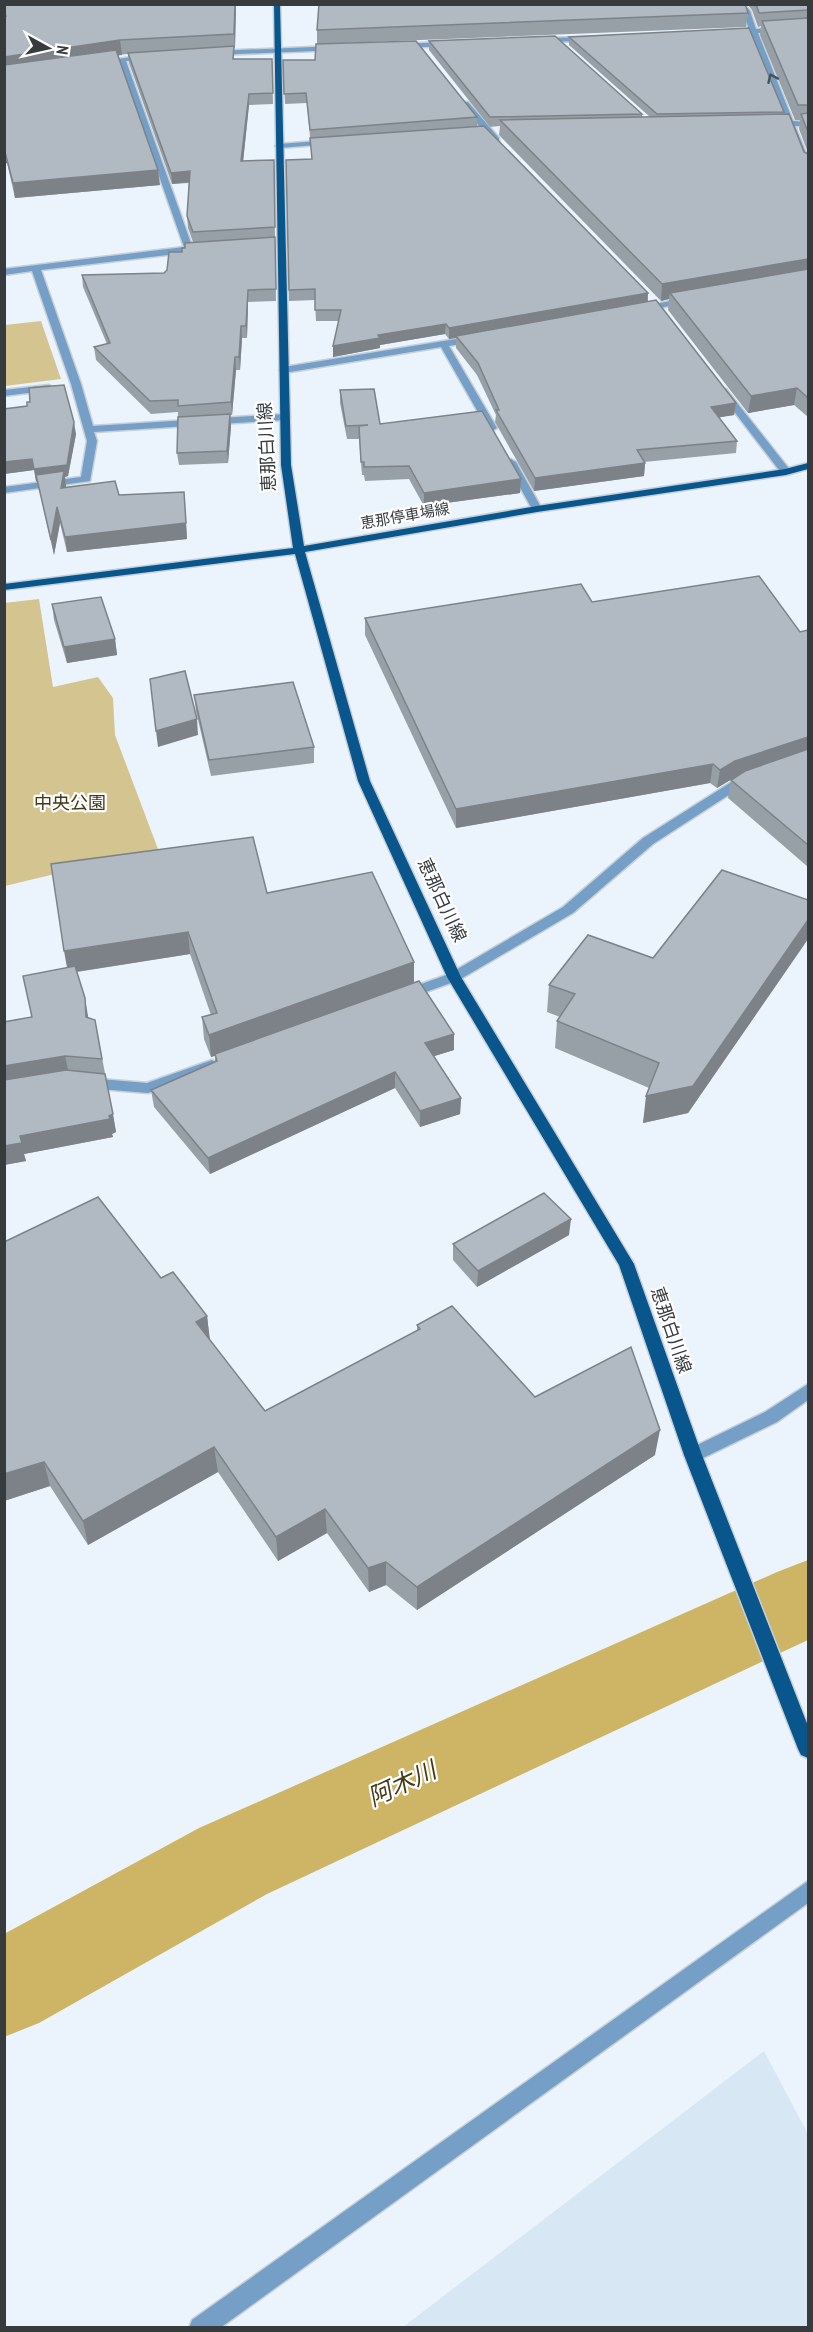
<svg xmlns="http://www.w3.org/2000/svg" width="813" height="2332" font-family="'PT Sans Narrow','Noto Sans JP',sans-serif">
<rect width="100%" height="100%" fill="#ebf4fd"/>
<path fill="#d8e7f4" d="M764 2051 808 2134V2327H403Z"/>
<g fill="#d4c48f">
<path d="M41 321 61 379 5 386V325Z"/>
<path d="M39 599 53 687 98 677 113 698 115 735 158 849 5 886 4 603Z"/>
</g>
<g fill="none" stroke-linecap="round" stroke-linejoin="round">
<path fill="#cdb565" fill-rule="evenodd" d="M808 1560V1640L267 1894 39 2023 4 2037V1934L199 1828 777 1572Z"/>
<g stroke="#c7cfd7" stroke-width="3">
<g id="minor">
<path d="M737 4H744L750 11 756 29 808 26V30L758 33 793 121 808 122V126H795L808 158V168L804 166 787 126 769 123 773 121H785L751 34 732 35 728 33 749 30 744 12Z"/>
<path d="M591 37 588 41 540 42 536 40 540 38Z"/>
<path d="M447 42 450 46 399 48 395 46 399 44Z"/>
<path d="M336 46 339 50 216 55 212 53 216 51Z"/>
<path d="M147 55 150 59 126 61 192 246 201 245 205 248 201 251 41 270 81 384 93 426 285 414 290 417 285 420 94 432 97 441 90 481 4 493V487L81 477 87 441 71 384 32 271 4 275V269L184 247 119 62 99 64 95 62Z"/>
<path d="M462 102H468L499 138V142H493L462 106Z"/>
<path d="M332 140V144H329L279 148 275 146 279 144Z"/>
<path d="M689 297 693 300 692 302 642 311 637 308Z"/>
<path d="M474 336 479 339 477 341 449 346 497 428 492 431 487 428 441 347 284 373 279 370 284 367Z"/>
<path d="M49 385 54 388 52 390 4 396V390Z"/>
<path d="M720 389H726L790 470V474H782L720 393Z"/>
<path d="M511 459 516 462 542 509 541 511 532 509 506 462Z"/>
<path d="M748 777 754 781 752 784 741 787 653 844 573 913 459 980 412 997H402L400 994 402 991 449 974 563 907 643 838 733 781Z"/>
<path d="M212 1060 219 1065 217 1069 148 1093 88 1088 81 1083 88 1078 147 1083Z"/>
<path d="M808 1384V1400L777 1422 699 1460 693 1462 687 1460 684 1455 687 1450 765 1412Z"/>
<path d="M808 1881V1903L220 2328H189L192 2320Z"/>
</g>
</g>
<g stroke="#c7cfd7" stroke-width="3">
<path id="major" d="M274 4H280L291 465 304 546 537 506 785 469 808 463V469L786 475 537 512 305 552 370 781 461 977 634 1264 702 1455 808 1726V1758L801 1755 798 1749 684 1455 619 1265 447 977 358 781 295 554 4 590V584L293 548 281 465Z"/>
</g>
<use href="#minor" fill="#759fc6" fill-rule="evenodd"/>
<use href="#major" fill="#08568c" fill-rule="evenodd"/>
</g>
<g fill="#98a0a7">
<path d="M4 4H236L235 48H234V59H272L273 104 249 105 243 161 274 171 276 301 248 302 247 338H242L240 370H236L232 415H230L231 426 228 463 179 465 177 453 178 412 151 414 96 360 94 347 107 344 83 287 82 275 164 273 167 270 185 248 193 242 188 228 187 216 189 183 172 184 129 63 128 54 118 55 160 185 15 198 7 163 4 164Z"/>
<path d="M747 4H808V153L799 129 800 120H795L760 35 761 26 758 27 752 10Z"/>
<path d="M748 13 746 27 345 43 477 117V126L648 293V301L736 403 734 415 719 417 737 441 736 453 644 462 645 463 644 476 534 491 495 422 496 415 477 375 456 348V338L449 339 445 334 380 345V348L333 357V346L339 321H316L315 300 289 301 286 160 312 159 307 103 285 104 283 60H315L317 44V30Z"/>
<path d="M569 37 784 112 783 114 804 152 808 154V417L794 405 748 413 668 310 669 299 661 301 499 135 500 126 490 127 429 50V41L642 114V117H650L569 45Z"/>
<path d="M340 390 380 424 521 479 520 493 424 506 409 479 365 481 364 475H362L359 439H347L340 403Z"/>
<path d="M4 409 76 434 68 476 65 477 66 487 119 495 185 507 187 539 67 552 60 523 54 555 37 480 36 481 34 470 4 474Z"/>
<path d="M592 602 800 632 808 630V867L728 798 731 780 732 779 717 788 710 783 456 828 365 635V618Z"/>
<path d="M52 604 115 639 117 655 67 663 54 620Z"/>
<path d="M194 695 314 747V763L211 776 196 711Z"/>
<path d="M267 893 414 983 454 1034V1050L434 1056 461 1098 460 1114 420 1127 395 1088 210 1174 154 1107 151 1090 215 1062V1056L211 1057 204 1039 202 1017 211 1015 190 954 77 972 88 1018 95 1020 116 1132 112 1134 113 1137 24 1154 26 1161 4 1165V1022L32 1017 67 968Z"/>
<path d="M808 900V939L688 1113 643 1123 649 1088 555 1048 557 1021 560 1017 547 1012 549 985 653 958Z"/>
<path d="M569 1235 477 1287 453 1260V1244Z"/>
<path d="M161 1278 207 1316 210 1341 265 1411 417 1331V1325L535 1397 655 1455 417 1610 386 1585 369 1592 327 1533 278 1561 218 1472 88 1545 50 1486 4 1501Z"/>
</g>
<g fill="#7c8288">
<path d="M235 4H236L235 48 234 34Z"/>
<path d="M120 40 122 55 4 72V57Z"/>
<path d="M249 94V105L242 172 241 161Z"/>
<path d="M4 148 7 163 4 164Z"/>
<path d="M158 170 160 185 15 198 13 183Z"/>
<path d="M190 171 191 182 172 184 171 173Z"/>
<path d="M808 259V274L670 293 669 299 661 301 662 284Z"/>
<path d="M248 290V302L247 338 246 326Z"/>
<path d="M648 293 647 304 449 339V328Z"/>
<path d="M446 324 445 334 380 345V348L333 357V346L378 335Z"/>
<path d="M241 326 242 338 240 370 239 357Z"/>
<path d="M235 357 236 370 232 415 231 402Z"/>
<path d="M797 388 794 405 748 413 751 396Z"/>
<path d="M736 403 734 415 710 419 711 407Z"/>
<path d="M230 414 231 426 228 463 227 451Z"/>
<path d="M74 422 76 434 68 476 65 477 66 487 63 503 36 481 34 469Z"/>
<path d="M32 459 34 470 4 474V462Z"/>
<path d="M645 463 644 476 534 491 535 478Z"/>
<path d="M521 479 520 493 424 506V493Z"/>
<path d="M184 492 187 539 67 552 65 537Z"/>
<path d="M57 507 60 523 54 555 51 540Z"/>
<path d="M115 639 117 655 67 663 64 647Z"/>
<path d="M197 719 198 735 158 747 156 731Z"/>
<path d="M808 737V754L732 779 717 788 720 770 735 761Z"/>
<path d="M713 764 710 783 456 828V809Z"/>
<path d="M808 920V939L688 1113 643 1123 646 1096Z"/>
<path d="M188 932 190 954 68 973 64 951Z"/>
<path d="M414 962V984L211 1057 209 1035Z"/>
<path d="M85 998 88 1016 89 1035 86 1017Z"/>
<path d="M454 1034V1050L425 1059V1043Z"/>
<path d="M65 1056 69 1074 4 1085V1066Z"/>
<path d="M395 1072V1088L210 1174 208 1158Z"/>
<path d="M461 1098 460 1114 420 1127V1111Z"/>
<path d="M113 1114 116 1132 112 1134 113 1137 24 1154 26 1161 4 1165V1146L20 1136Z"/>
<path d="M571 1219 569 1235 477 1287 478 1271Z"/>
<path d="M207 1316 210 1341 196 1322Z"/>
<path d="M660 1430 655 1455 417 1610V1587Z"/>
<path d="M214 1447 218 1472 88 1545 83 1521Z"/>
<path d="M44 1462 50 1486 4 1501V1474Z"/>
<path d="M325 1509 327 1533 278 1561 276 1537Z"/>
<path d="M386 1562V1585L369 1592 368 1568Z"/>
</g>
<g fill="#b1bac2" stroke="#7c8288" stroke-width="1.5">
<path d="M4 4H235L234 34 120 40 4 57V17L6 16 4 14Z"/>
<path d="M319 4H745L748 13 317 30Z"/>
<path d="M756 4H808V10L759 13Z"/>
<path d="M808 18V105H798L762 21Z"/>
<path d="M749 28 784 112 657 114 569 37Z"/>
<path d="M555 36 642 114 490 117 429 41Z"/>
<path d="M416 41 477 117 310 130 306 93 284 94 283 60H315L316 44Z"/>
<path d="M234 46 233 59H272L273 93 249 94 241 161 274 160 275 227 193 232 187 216 190 171 171 173 128 53Z"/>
<path d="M116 50 158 170 13 183 4 148V65Z"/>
<path d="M808 113V132L801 114Z"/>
<path d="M789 114 804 152 808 154V259L662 284 500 120Z"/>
<path d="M484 126 648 293 449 328 446 324 378 335 380 338 333 346 341 310H315V289L289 290 286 160 312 159 310 138Z"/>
<path d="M275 237 276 289 248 290 246 326H241L239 357H235L231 402 178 406V400L150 401 94 347 110 343 82 275 164 273 167 270 169 252H182V248H185V243Z"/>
<path d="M808 269V398L797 388 751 396 670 293Z"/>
<path d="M656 300 736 403 711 407 737 441 637 450 645 463 535 478 496 410H499L478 363 456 336Z"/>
<path d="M64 385 74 422 67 465 34 469 32 459 4 462V409L27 406V402H30L29 388Z"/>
<path d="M374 389 380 424 482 411 521 479 424 493 409 466 364 467V462H361L359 426 368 425 346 426 340 390Z"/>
<path d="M230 414 227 451 177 453 178 417Z"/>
<path d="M64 471 61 488 115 481 119 495 184 492 186 523 65 537 57 507 51 540 36 475Z"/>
<path d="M759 576 800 632 808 630V737L735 761 720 770 713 764 456 809 365 618 581 584 592 602Z"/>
<path d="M101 597 115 639 64 647 52 604Z"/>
<path d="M185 671 197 719 156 731 150 679Z"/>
<path d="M293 682 314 747 209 760 194 695Z"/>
<path d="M808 749V845L731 780 745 771Z"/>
<path d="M253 837 267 893 372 872 414 962 209 1035 202 1017 217 1013 188 932 64 951 51 864Z"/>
<path d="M722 870 808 900V920L693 1086 646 1096 659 1063 557 1021 575 994 549 985 588 935 653 958Z"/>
<path d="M75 966 85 998 86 1017 95 1020 102 1059 65 1056 4 1066V1022L32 1017 23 976Z"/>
<path d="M419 981 454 1034 425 1043 461 1098 420 1111 395 1072 208 1158 151 1090 217 1061 215 1054Z"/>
<path d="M66 1070 105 1074 113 1114 109 1116 110 1119 20 1136 22 1143 4 1146V1080Z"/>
<path d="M544 1193 571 1219 478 1271 453 1244Z"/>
<path d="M98 1197 161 1278 173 1272 207 1316 196 1322 265 1411 420 1329 417 1325 452 1306 535 1397 631 1347 660 1430 417 1587 386 1562 368 1568 325 1509 276 1537 214 1447 83 1521 44 1462 4 1474V1242Z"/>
</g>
<defs><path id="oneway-chevron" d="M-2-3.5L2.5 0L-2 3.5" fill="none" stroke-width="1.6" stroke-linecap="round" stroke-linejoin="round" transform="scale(1.5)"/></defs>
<use stroke="#465460" href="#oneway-chevron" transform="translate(772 78) rotate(-114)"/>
<g text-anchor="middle" stroke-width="4.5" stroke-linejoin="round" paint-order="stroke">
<g font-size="15" fill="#373b3e" stroke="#fff">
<text transform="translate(405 516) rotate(-10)" y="5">恵那停車場線</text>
</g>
<g font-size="18" fill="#373b3e" stroke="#fff">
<text transform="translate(267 447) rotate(-93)" y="6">恵那白川線</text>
<text transform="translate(442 900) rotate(65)" y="6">恵那白川線</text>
<text transform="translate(671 1330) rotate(71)" y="6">恵那白川線</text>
</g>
<g font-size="18" fill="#433916" stroke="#fff">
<text x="70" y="809">中央公園</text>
</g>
<g font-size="24" font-style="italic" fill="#463c19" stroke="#fff">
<text transform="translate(402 1784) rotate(-25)" y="8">阿木川</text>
</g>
</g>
<rect width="813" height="2332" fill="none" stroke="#373b3e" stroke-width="12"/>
<g transform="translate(48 48) rotate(98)" stroke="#ffffff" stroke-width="4.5" paint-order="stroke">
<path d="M0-4.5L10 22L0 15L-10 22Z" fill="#373b3e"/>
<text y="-9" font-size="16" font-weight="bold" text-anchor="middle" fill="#373b3e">N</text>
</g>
</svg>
